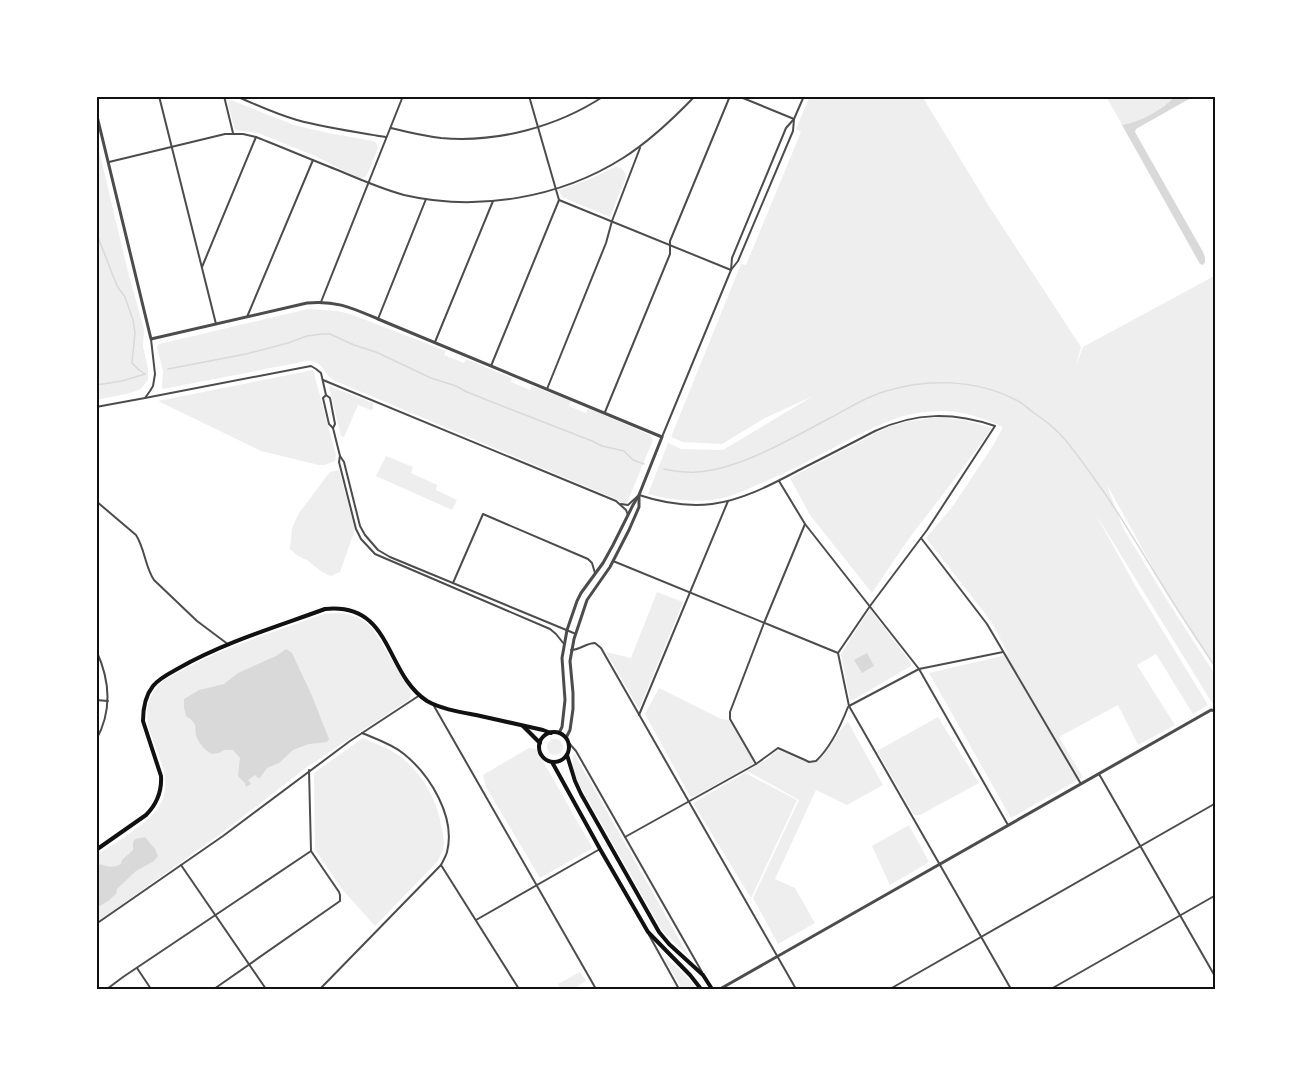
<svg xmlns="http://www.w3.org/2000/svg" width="1312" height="1085" font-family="Helvetica,sans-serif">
<rect width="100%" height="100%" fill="#fff"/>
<g fill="#eee">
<path d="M810 96H922L987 203 1081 347 1076 366 1083 347 1216 275V669L1168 595 1106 483 1123 528 1165 597 1216 676V706H1214L1095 513 1136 587 1208 705 1193 714 1156 654 1137 665 1175 725 1138 745 1118 705 1059 737 1083 777 1011 818 929 673 1002 656 1008 654 991 621 926 538 953 506 994 444 1003 427C982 417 960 410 937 411 903 412 879 425 850 439 820 455 791 471 759 484 744 491 728 498 711 500 689 502 669 500 648 494L668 443 681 449 723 450 813 396 765 418 722 444 683 442 671 437 741 264 746 265 801 132 796 129Z"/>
<path d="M1106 96H1176C1161 110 1143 121 1122 125Z"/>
<path d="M231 100 294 125 328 133 374 141 376 143 378 148 367 175 365 177 360 179 315 156 258 133 235 130 228 104 229 101Z"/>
<path d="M96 138 129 276 144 329 143 347 148 368V380L141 389 130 393 96 400Z"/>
<path d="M615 167C622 167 624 170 626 177L610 217 562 197 559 190 590 179Z"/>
<path d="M308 309 338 311 353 315 446 351 444 355 464 363 466 359 512 378 511 382 530 390 532 386 571 401 569 406 586 413 588 408 650 435 653 440 627 503 623 504 616 499 333 380C322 371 323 361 307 361L163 389 162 388 163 371 157 347 159 344Z"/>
<path d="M313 370 336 455 335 461 325 465H319L261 451 158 401Z"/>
<path d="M329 386 373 403V409L371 410 358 405 344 437 341 436Z"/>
<path d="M938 417 964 420 992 428 960 472 907 541 872 593 810 515 790 478 888 427 906 422Z"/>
<path d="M386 456 413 467 411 473 437 485 436 490 457 500 452 510 376 476Z"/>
<path d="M339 470 355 529 340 572 331 576 322 572 307 560 298 556 290 549 292 528 299 513 330 472Z"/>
<path d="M657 592 683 602 639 709 606 652 631 658Z"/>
<path d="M870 609 911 663V666L853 700H850L841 654Z"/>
<path d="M336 613C351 613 362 618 373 629L409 688 411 694 410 699 307 767 223 832 96 923V855C113 845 147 824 158 808 186 767 124 727 157 687 164 679 175 674 184 669 228 646 277 631 324 614Z"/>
<path d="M659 688 721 719 729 720 755 763 691 798 645 714Z"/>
<path d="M938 717 979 783 920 815H914L877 751Z"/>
<path d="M848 722 883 785 847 805 816 790 775 879 795 888 815 923 778 944 753 898 799 800 747 771 769 758 778 750 809 763 816 762C830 751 835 734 848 722Z"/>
<path d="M363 738C376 744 390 749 401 757 422 774 437 799 441 825 443 833 445 841 443 849 442 853 439 858 437 862L375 926 342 889 315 850 314 773Z"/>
<circle cx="555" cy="747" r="8"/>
<path d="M529 748 536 749 592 847 591 849 540 878 486 787 483 775Z"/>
<path d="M574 753 689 957 662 930 578 782 572 765Z"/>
<path d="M745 773 797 800 751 898 693 803Z"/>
<path d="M909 825 929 862 890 885 872 846Z"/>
<path d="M664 958 676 966 698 989H682Z"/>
<path d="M580 972 586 981 573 989H561L558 984Z"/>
</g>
<g fill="#d9d9d9">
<path d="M1176 96H1190L1189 99 1136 129 1135 132 1203 252 1205 257V262L1203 265 1200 264 1122 125C1143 121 1161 110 1176 96Z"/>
<path d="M286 649 292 653 312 696 329 739 327 742 309 744 293 750 279 763 267 768 260 778H258L255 775 248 780 251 784 246 787 245 783 238 776 240 758 233 750H224L219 753 212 754C206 751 200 745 197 738 193 727 200 725 186 716L184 708V699L199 690 224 684 238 673 276 656Z"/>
<path d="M867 653 874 666 862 673 854 660Z"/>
<path d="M145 837 155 849 158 856 154 861 136 871 117 889 116 894 108 901 98 907H96V880L98 876 96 873 100 864C108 867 114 868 121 864L122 860 133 850V843L135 839Z"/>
</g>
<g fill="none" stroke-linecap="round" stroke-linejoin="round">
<g stroke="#d9d9d9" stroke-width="1.5">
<path d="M96 232 117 286 125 297 133 320 135 333 132 363 139 370 145 374"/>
<path d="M168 369 246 354 288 343 307 336 322 334H330L354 345 376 352 431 378 456 386 467 392 510 409 592 441 602 446 624 451 633 460 644 464"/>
<path d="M96 385 122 381 145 374"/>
<path d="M664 469C674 471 685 473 696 472 739 470 792 438 830 418 847 409 864 398 883 392 926 378 976 379 1016 400 1023 403 1028 409 1034 413 1043 419 1052 426 1059 433 1077 452 1091 475 1106 495 1128 528 1148 562 1169 596 1184 620 1200 644 1216 668"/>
</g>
<g stroke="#4c4c4c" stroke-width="2">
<path d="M159 96 216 324"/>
<path d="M224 96 233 133"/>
<path d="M236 96C256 105 276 114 297 120 326 128 356 132 386 137"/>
<path d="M738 96 794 119"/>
<path d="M391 128C407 132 424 136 441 138 497 143 557 127 604 96"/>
<path d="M109 162 225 134H243L256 137C284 148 312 160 340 171 361 180 382 189 404 195 477 212 560 198 623 158 650 141 673 119 695 96"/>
<path d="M559 200 731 270"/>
<path d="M202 267 256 137"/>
<path d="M731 270 732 258 786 128 794 119 804 96"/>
<path d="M321 302 403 96"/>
<path d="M247 317 313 160"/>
<path d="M378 319 426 199"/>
<path d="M435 342 493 201"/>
<path d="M491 366 559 200 529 96"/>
<path d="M323 380 616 501 626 510 628 515"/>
<path d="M547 389 606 243 612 221 640 148"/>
<path d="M326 395 323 398 329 424 333 428 340 456 344 462 360 526 365 535 378 550 390 557 576 634"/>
<path d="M145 398 311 366 316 369 321 373 326 395 330 398 335 424 333 428"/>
<path d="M96 407 145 398 150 391 153 386 155 374 151 339"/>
<path d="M605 412 670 254V241L730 96"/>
<path d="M662 437 731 270 738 261 793 131 794 119"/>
<path d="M340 456 339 462 356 529 361 539 375 554 550 629 556 634 564 644"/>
<path d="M779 481 805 524 919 669 1008 825"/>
<path d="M96 501 136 535C145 549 145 567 154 580L197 621 229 645"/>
<path d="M621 504 628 505 639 495C663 503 686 507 712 504 745 500 776 482 805 467 829 455 852 443 875 431 916 412 953 412 995 426L927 530 870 606 838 653 849 706 1011 989"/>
<path d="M921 538 987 624 1081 784"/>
<path d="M613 561 838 653"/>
<path d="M453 583 483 514 588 559 592 563 595 573"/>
<path d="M96 650C110 680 113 710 96 740"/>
<path d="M571 650C580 650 586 643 595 643L601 648 796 989"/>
<path d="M96 700 108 701"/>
<path d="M434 706 596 989"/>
<path d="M849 706 919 669 1003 652"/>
<path d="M639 715 728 501"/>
<path d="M362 733C376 739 392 744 404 754 430 775 456 817 447 852 446 856 443 861 441 865L519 989"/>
<path d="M568 742 576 751 702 972"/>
<path d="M756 764 730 719V712L764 623 805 524"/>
<path d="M1099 774 1216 978"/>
<path d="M625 837 756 764 778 748 805 760 809 762 816 761C831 747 841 725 848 707"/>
<path d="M181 865 266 989"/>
<path d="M476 920 600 849"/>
<path d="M96 924 223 836 350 741 420 695"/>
<path d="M649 935 679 989"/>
<path d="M137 968 151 989"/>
<path d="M107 989 123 977 311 851"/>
<path d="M214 989 340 901V895L339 892 311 851 309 770"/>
<path d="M320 989 441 865"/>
<path d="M890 989 1216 803"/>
<path d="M1051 989 1216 895"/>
<path d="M1214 989 1216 988"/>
</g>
<g stroke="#4c4c4c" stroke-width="3">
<path d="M96 112 151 339 307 303C336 300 352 308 378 319L662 437 639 495 633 505 613 545 603 563 581 593 577 601 567 630 562 658 565 700 562 727 559 733"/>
<path d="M566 738 570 730 573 709V693L570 661 574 639 587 600 610 567 629 530 639 507V497"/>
<path d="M720 989 1211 710 1216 711"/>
</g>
<g stroke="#111" stroke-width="4">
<path d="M523 726 540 743"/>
<circle cx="554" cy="747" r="15"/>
<path d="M567 755 575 781 581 794 659 932 669 944 703 975 712 989"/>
<path d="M552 762 600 849 648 932 690 975 701 989"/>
<path d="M96 850 146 815C157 804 162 792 161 776L143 721C143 709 145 696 153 686 159 678 170 673 179 668 225 642 276 627 325 609 393 602 384 673 427 701 441 709 460 712 476 715 498 720 520 725 543 730L551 733"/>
</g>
</g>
<rect width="1312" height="1085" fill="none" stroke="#ffffff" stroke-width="195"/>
<rect x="98" y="98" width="1116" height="890" fill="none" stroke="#111" stroke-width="2"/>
</svg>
